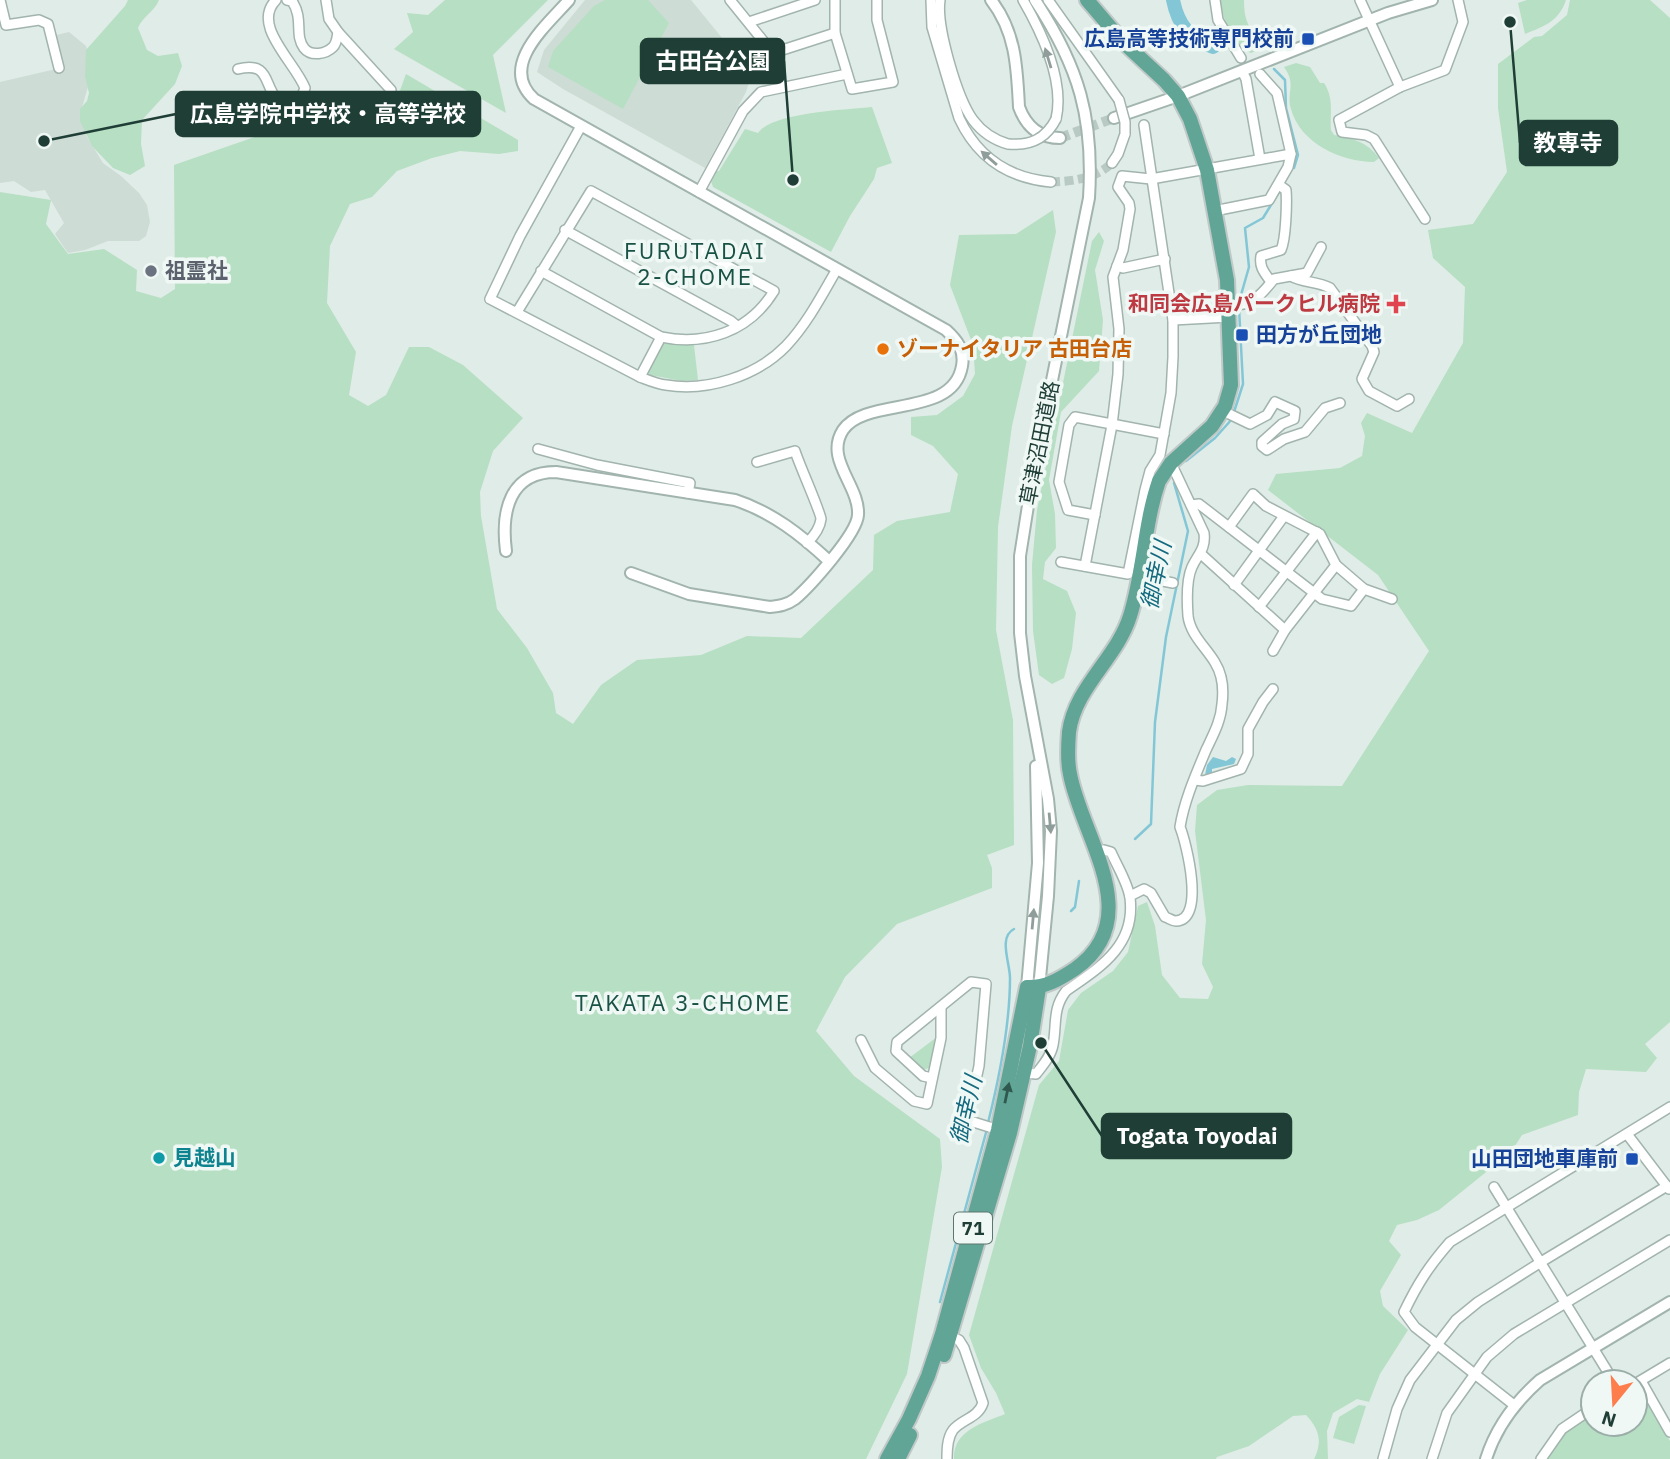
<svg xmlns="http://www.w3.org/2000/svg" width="1670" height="1459" font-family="'IBM Plex Sans','Noto Sans JP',sans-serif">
<rect width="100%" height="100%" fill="#e0ece7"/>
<g fill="#cedcd6">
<path d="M585 0H691L745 66 750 79 746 92 705 168 563 89 537 72 544 50Z"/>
<path d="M69 32 86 46 89 57 90 80 80 114 87 137 103 163 121 176 139 193 147 205 150 222 146 236 139 241H108L85 250 68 253 55 234 64 223 45 190 31 192 14 181 0 183V82L56 69 48 37Z"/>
</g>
<g fill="#b7dfc3">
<path d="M128 0H159C154 12 143 16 138 28L147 50 158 56 178 53 182 66 175 84 142 120 141 144 145 166 130 175 113 168 92 146 80 121V109L87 101 89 93 85 76 86 50 125 6Z"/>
<path d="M445 0H548L493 55 506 113 394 49 413 32 407 13 428 15Z"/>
<path d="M605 0H648L669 23 623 109 548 67 553 51 594 6Z"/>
<path d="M1220 0H1244C1244 10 1245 19 1250 28 1253 36 1258 40 1260 49L1251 53C1230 43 1224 21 1220 0Z"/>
<path d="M1527 0H1566C1559 21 1545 26 1525 34L1518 3Z"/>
<path d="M1570 0H1650L1670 18V1022L1645 1044 1657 1058 1646 1072 1586 1069 1579 1092 1578 1115 1522 1135 1511 1152 1439 1210 1417 1220 1397 1225 1389 1241 1401 1255 1380 1291 1383 1306 1408 1330 1380 1374 1369 1402 1357 1399 1333 1413 1327 1431 1328 1459H1314C1323 1441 1319 1429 1306 1415L1293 1416 1249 1446 1217 1457 1216 1459H954C953 1430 983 1423 1005 1414L996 1393 981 1368 969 1335 1039 1085 1059 1061 1068 1010 1081 993 1113 971 1128 952 1138 906 1147 902 1155 926 1162 975 1180 998 1208 999 1213 987 1202 964 1206 920 1195 831 1197 805 1217 790 1248 785 1342 786 1429 651 1378 575 1268 490 1276 474 1340 468 1362 456 1365 436 1361 423 1367 413 1412 433 1463 343 1465 287 1433 258 1428 230 1473 224 1507 172 1498 108V64L1534 37 1542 36 1567 15Z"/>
<path d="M1296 63 1310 67 1320 83H1324C1334 98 1330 113 1331 130L1334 135C1353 138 1367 142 1379 158L1374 162C1341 162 1300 143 1291 109 1286 92 1297 85 1284 67Z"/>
<path d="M406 74 518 140V151L499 154 460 151 432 158 397 171 372 197 350 204 330 246 327 303 356 352 349 395 368 406 386 395 409 347H429L463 365 523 418 493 451 480 492 481 516 497 609 527 648 553 693 556 713 573 724 601 685 637 660 701 655 747 636 801 638 873 570 874 535 897 521 950 512 958 474 933 446 911 435V417L937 415 963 396 975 374 973 345 950 285 959 235 1016 234 1053 210 1056 232 1012 426 998 527 996 630 1013 720 1014 845 987 855 992 868V888L897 924 845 977 816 1031 854 1076 940 1139 942 1167 907 1374 866 1459H0V192L51 200 46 224 68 254 104 249 137 270 136 291 161 298 175 289 174 165 289 125 314 105 398 96Z"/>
<path d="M872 107 892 163 877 168 874 179 850 216 831 252 713 187 711 181 716 171H719L745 129 758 133C773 112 846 110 872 107Z"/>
<path d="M1099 232 1104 241 1095 270 1103 320 1099 371 1061 412 1049 480 1055 514 1056 548 1045 562 1043 579 1067 591 1076 613 1072 649 1064 678 1052 684 1039 675 1033 631 1032 565 1037 510 1092 241Z"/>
<path d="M667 343 694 345 698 380 682 381 650 375 647 371 661 345Z"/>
<path d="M937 1037 929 1068 922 1070 909 1058Z"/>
<path d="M1635 1389 1639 1390 1670 1441V1459H1546L1565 1433 1593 1414V1424H1635Z"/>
<path d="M1359 1405 1366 1406 1354 1444 1333 1438 1339 1417Z"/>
</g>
<path fill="#83c7d6" d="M1213 757 1226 761 1232 757 1236 759 1234 764 1212 769V773L1205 775 1207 765Z"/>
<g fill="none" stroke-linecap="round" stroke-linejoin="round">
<g stroke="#83c7d6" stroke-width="2.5">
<path d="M1274 69 1285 80 1286 108 1298 155 1294 168"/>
<path d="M1239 302 1249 267 1245 228 1263 218 1279 192"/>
<path d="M1234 412 1243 384 1239 308"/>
<path d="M1186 461 1215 438 1232 419"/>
<path d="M1135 839 1151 824 1155 722 1166 637 1188 531 1174 483"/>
<path d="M1071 911 1075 907 1079 881"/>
<path d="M988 1123C999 1079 1010 1023 1010 978 1010 963 998 937 1014 929"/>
<path d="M940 1302 987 1129"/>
</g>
<path stroke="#83c7d6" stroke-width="14" d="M1173 0C1178 25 1189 38 1213 47"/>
<path stroke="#b9c9c4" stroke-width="9" stroke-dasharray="9 4.5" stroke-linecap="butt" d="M1051 182C1073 181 1095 179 1112 163"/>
<path stroke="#b9c9c4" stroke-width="10" stroke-dasharray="10 5" stroke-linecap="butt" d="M1060 138 1114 118"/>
<g stroke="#a2b4ae" stroke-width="12">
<g id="minor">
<path d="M0 0 6 25 39 20 48 24 59 68"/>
<path d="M287 0 292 1C304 19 294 35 304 48 311 57 326 54 333 47 337 43 337 37 338 32L329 19 326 0"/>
<path d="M730 0 773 53 781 87"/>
<path d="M835 0V33L852 89 893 82 877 20V0"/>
<path d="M931 0 932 27 959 118C977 157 1008 178 1051 182"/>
<path d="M940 0C936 26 957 98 973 120 982 132 994 140 1008 144"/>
<path d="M1023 0C1042 33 1065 81 1056 119"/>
<path d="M1048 0 1119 100"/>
<path d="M1215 0 1218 20 1241 58"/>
<path d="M1360 0 1400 87"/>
<path d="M749 22 815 0"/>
<path d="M338 32 391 90"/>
<path d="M773 53 835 33"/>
<path d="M238 69C279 59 257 100 293 107L300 101 305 88C294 61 251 25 276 0"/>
<path d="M1242 71 1246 79 1260 159"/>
<path d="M581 126 520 236 490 299 640 377C648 380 657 384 666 385 707 392 757 376 786 346 807 324 822 295 837 269"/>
<path d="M1112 163 1118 154 1125 134"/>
<path d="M699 192 743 111 761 92 847 74"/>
<path d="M1214 211 1269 200 1288 167 1291 154 1277 93 1260 74"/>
<path d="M1425 219 1374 139 1366 135 1342 132 1339 120 1400 87 1445 70 1463 22 1458 0"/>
<path d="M565 230 731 321 737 326"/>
<path d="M1117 266 1123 268 1165 259"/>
<path d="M1291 276C1302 283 1318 281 1330 288L1372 346 1374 352 1362 379 1369 391 1397 406 1409 399"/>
<path d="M1271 282C1265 273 1259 268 1261 256L1281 250C1286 239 1287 203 1286 190L1279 185"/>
<path d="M1229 305C1253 306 1260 296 1274 279L1307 273 1321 247"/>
<path d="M517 312 591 191 774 291C749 332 705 346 661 337L541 271"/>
<path d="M1173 320 1229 317"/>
<path d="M640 377 661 337"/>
<path d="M1223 411 1250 424 1267 415 1275 402 1295 411 1294 419 1282 424 1262 442V446L1267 450 1284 439 1305 432 1325 408 1340 403"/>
<path d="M538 449 597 465 690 483 688 493"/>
<path d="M757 462 795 451C799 464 821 513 821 519 820 528 813 537 807 543"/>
<path d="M1191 505 1199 504 1322 599 1351 606 1364 589"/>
<path d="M1095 515 1068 510 1059 482 1069 425 1075 417 1164 434"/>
<path d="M1229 527 1253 494 1266 506 1320 534 1336 565 1364 589 1392 599"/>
<path d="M1201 554 1285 630"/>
<path d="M1061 562 1128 574 1145 490 1150 471 1160 455 1171 393 1173 357V320L1144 125"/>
<path d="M1085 566 1112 425 1118 374 1119 329 1113 277 1123 250 1130 209 1129 203 1118 187 1122 176 1151 179 1291 154"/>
<path d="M1148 578 1173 583"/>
<path d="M1234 585 1284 516"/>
<path d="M1259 607 1317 532"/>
<path d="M1273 651 1285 630 1336 565"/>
<path d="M1195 780 1203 781 1241 769 1248 754V729L1263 702 1273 689"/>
<path d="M1130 896 1144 889 1151 893 1165 917C1169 918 1172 921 1176 921 1206 920 1186 842 1180 827 1184 801 1196 774 1206 750 1213 735 1221 721 1222 704 1223 696 1223 685 1221 677 1216 654 1191 640 1188 616 1187 602 1186 580 1192 567 1198 554 1206 549 1204 533L1171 463"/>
<path d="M861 1040 875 1068 914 1101 927 1104 941 1038V1007"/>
<path d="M1024 1073 1036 1074C1043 1065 1051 1056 1053 1045 1057 1025 1052 1009 1066 991 1099 968 1136 946 1130 898 1128 883 1117 866 1111 852L1104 850 1098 851"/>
<path d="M932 1078 923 1076 896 1051 897 1042 971 982 986 984 979 1066 967 1120 1002 1131"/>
<path d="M1627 1134 1669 1189"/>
<path d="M1494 1187 1614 1382"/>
<path d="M1641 1381 1670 1432"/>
<path d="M1635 1384 1670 1363"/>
<path d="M1514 1405 1415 1327 1404 1312C1418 1283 1429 1266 1450 1242L1670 1107"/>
<path d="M947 1459C947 1450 947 1438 953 1430 962 1419 978 1418 983 1403L964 1348 959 1340 947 1335"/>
<path d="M1383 1459 1397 1409 1410 1380 1456 1320 1478 1302 1541 1262 1667 1186"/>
<path d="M1432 1459 1447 1413 1487 1357 1514 1334 1670 1240"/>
<path d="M1541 1459 1562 1429 1593 1408"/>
</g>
</g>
<g stroke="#a2b4ae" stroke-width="14">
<g id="tertiary">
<path d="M569 0C546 26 498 66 534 99L946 330C957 340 965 350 962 366 953 419 866 396 843 430 824 459 860 486 858 515 857 534 810 586 795 599 787 605 779 606 770 607L689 594 631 573"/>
<path d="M991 0C1016 32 1017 68 1019 107 1026 126 1039 138 1060 138"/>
<path d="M1035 0C1079 67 1094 118 1089 198L1033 474 1020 556V633L1025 676 1048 799 1051 831 1048 896 1039 988"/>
<path d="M1114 118 1178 96 1388 13 1432 0"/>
<path d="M506 551C501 512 509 472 556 472L735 500C772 512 801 535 829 561"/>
<path d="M1027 987 1038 863 1036 766"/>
<path d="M1486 1459C1496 1427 1515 1402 1540 1380L1670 1302"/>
</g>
</g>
<g stroke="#c0c9c7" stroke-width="18">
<g id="primary">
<path d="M944 1355 1010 1133 1030 1046 1039 988"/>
<path d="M887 1459 909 1419 928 1376 942 1334 998 1130 1027 987C1045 988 1060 979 1075 969 1148 918 1081 836 1070 774 1067 761 1068 745 1069 732 1075 687 1117 658 1130 616 1144 572 1144 524 1159 481L1171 463 1212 426 1225 406 1231 385 1227 280 1207 170 1190 119 1178 96 1164 80 1123 42 1087 0"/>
<path d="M898 1459 910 1435"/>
</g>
</g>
<use href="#minor" stroke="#fff" stroke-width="9"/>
<use href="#tertiary" stroke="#fff" stroke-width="10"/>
<use href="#primary" stroke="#60a596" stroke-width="14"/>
<g stroke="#a2b4ae" stroke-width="12" stroke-linecap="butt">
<g id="minor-bridge">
<path d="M1119 100 1125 122V134"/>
<path d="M1008 144C1030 146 1046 139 1056 119"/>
</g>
</g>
<use href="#minor-bridge" stroke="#fff" stroke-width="9"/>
</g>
<defs><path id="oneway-solid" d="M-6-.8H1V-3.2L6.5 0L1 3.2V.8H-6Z" transform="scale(1.75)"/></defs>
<g fill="#8f9e9a">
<use href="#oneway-solid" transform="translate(1048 58) rotate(-107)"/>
<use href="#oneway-solid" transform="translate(989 158) rotate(-139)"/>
<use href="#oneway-solid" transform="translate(1050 823) rotate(85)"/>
<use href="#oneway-solid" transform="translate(1033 919) rotate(-85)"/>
</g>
<use fill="#2f584e" href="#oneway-solid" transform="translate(1007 1093) rotate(-78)"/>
<g fill="#1a4fb4" stroke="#f0f8f5" stroke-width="2.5">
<rect x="1301" y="32" width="14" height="14" rx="3.5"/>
<rect x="1235" y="328" width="14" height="14" rx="3.5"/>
<rect x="1625" y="1152" width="14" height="14" rx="3.5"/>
</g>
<circle fill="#6b7280" stroke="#f0f8f5" stroke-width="2.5" cx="151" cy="271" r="7"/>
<path fill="#e0444e" stroke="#f0f8f5" stroke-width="2.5" d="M1392.5 293.5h7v7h7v7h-7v7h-7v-7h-7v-7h7z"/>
<circle fill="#e8710a" stroke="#f0f8f5" stroke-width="2.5" cx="883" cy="349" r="7"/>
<circle fill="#0f9aa8" stroke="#f0f8f5" stroke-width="2.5" cx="159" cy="1158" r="7"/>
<g text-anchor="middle" stroke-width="7" stroke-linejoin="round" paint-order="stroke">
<rect fill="#f0f8f5" stroke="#5e766f" stroke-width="2" x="954" y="1212.5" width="38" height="31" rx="5"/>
<g font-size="19" font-weight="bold" fill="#1f3e36">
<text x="973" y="1235">71</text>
</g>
<g font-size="21" font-weight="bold" fill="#164399" stroke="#f0f8f5" text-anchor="end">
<text x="1294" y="46">広島高等技術専門校前</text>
<text x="1256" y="342" text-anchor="start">田方が丘団地</text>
<text x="1618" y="1166">山田団地車庫前</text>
</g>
<g font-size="21" font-weight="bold" fill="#5b616d" stroke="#f0f8f5" text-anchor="start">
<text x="165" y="278">祖霊社</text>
</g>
<g font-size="21" font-weight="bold" fill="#be3a42" stroke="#f0f8f5" text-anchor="end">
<text x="1380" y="311">和同会広島パークヒル病院</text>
</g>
<g font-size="21" font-weight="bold" fill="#c56008" stroke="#f0f8f5" text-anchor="start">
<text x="897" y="356">ゾーナイタリア 古田台店</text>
</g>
<g font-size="21" fill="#1f3e36" stroke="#f0f8f5">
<text transform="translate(1040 443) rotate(-79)" y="7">草津沼田道路</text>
</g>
<g font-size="21" font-weight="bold" fill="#0d838f" stroke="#f0f8f5" text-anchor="start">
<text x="173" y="1165">見越山</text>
</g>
<g font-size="23" letter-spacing="2" fill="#195245" stroke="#f0f8f5">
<text x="695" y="259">FURUTADAI<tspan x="695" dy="26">2-CHOME</tspan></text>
<text x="683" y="1011">TAKATA 3-CHOME</text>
</g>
<g font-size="23" font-style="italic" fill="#146a7f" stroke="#f0f8f5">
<text transform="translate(1156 575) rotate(-78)" y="8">御幸川</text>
<text transform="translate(966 1110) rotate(-77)" y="8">御幸川</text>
</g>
</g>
<path fill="none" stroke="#1f3e36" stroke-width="2.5" d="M793 180L784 61M44 141L176 114M1510 22L1520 143M1041 1043L1102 1136"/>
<g fill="#1f3e36" stroke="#f0f8f5" stroke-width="2.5">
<circle cx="793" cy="180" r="7"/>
<circle cx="44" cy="141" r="7"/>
<circle cx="1510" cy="22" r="7"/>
<circle cx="1041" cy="1043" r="7"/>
</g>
<g fill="#1f3e36" stroke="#1f3e36" stroke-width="2.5">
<rect x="641" y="39" width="143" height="44" rx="7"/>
<rect x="176" y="92" width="304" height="44" rx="7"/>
<rect x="1520" y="121" width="97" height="44" rx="7"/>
<rect x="1102" y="1114" width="189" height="44" rx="7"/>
</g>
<g font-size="23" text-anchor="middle" font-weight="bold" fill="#fff">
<text x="713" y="69">古田台公園</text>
<text x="328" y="122">広島学院中学校・高等学校</text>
<text x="1568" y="151">教専寺</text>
<text x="1197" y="1144">Togata Toyodai</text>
</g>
<g transform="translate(1614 1403) rotate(198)"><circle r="33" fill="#f0f8f5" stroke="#9caea9" stroke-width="2"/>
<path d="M0-5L12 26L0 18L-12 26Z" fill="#fd7d4c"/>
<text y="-10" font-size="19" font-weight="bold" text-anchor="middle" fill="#1f3e36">N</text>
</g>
</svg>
